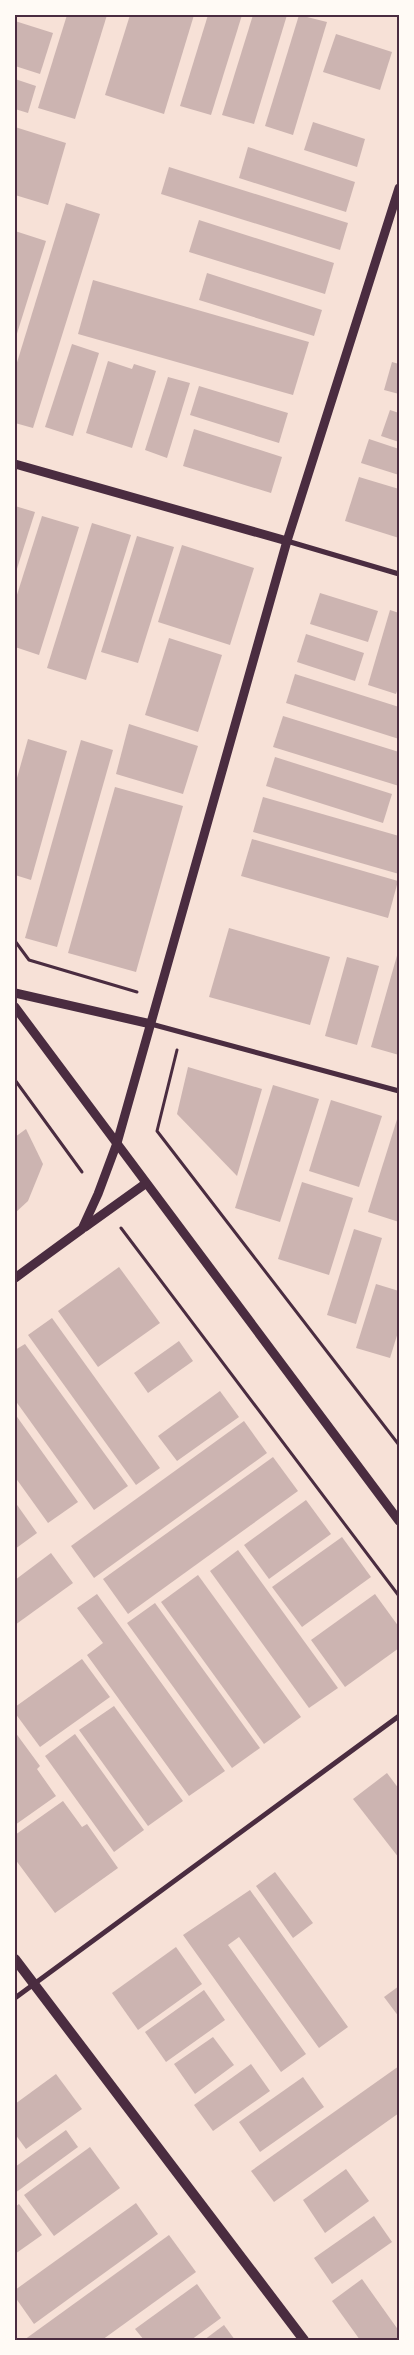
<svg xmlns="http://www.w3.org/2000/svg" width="414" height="2355" font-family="Merriweather,serif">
<rect width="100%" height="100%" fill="#f7e1d7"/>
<g fill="#ccb4b1">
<path d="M67 15H107L75 119 38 108Z"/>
<path d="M130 15H194L164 114 105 95Z"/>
<path d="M208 15H242L211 115 180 106Z"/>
<path d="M253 15H287L254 124 222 115Z"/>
<path d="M299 15 327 22 293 135 265 126Z"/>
<path d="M15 21 53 33 40 74 15 66Z"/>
<path d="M336 34 392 52 380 90 323 72Z"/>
<path d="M15 79 36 86 28 113 15 109Z"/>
<path d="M313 122 365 139 357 167 304 150Z"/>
<path d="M15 127 66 143 48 205 15 195Z"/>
<path d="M248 147 355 182 346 212 239 178Z"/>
<path d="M169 167 348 223 340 250 161 194Z"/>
<path d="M66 203 100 214 33 428 15 423V369Z"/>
<path d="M199 220 334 263 325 294 189 252Z"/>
<path d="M15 231 46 241 15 340Z"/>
<path d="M207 273 322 310 314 336 199 300Z"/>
<path d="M93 280 309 342 293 395 78 334Z"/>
<path d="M72 344 99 353 73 436 45 427Z"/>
<path d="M108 361 132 369 134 364 156 371 132 448 86 433Z"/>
<path d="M392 362 399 364V394L384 390Z"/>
<path d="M168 377 190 383 167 458 145 450Z"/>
<path d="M199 386 288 413 279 443 190 415Z"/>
<path d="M390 410 399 413V442L381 436Z"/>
<path d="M194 429 282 457 271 493 183 466Z"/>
<path d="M369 439 399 449V475L361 463Z"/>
<path d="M359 477 399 489V538L345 521Z"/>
<path d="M15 506 35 512 15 575Z"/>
<path d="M42 516 79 527 39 655 15 647V601Z"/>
<path d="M92 523 131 535 86 680 47 668Z"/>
<path d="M137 536 174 547 138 663 101 652Z"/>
<path d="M182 545 254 568 230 645 158 622Z"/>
<path d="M320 593 378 611 368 642 310 624Z"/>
<path d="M390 610 399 613V685L396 694 368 685Z"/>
<path d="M306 634 364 653 355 681 297 662Z"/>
<path d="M169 638 222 655 198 732 145 715Z"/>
<path d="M295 674 399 707V739L286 703Z"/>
<path d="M283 716 399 752V786L273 747Z"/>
<path d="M129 724 198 746 183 794 116 774Z"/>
<path d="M28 739 67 751 31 880 15 875V785Z"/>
<path d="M81 740 113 750 57 947 25 938Z"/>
<path d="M275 757 392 794 383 823 266 786Z"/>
<path d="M115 787 183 806 136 972 68 953Z"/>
<path d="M263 797 399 836V874L253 832Z"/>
<path d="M252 839 398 881 388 918 241 876Z"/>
<path d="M229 928 330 957 310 1025 209 997Z"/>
<path d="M398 952H399V1055L371 1047Z"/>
<path d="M347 957 379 966 357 1045 325 1036Z"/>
<path d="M188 1067 262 1089 237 1176 177 1114Z"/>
<path d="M273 1085 319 1099 280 1222 235 1208Z"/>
<path d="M331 1100 382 1116 359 1187 309 1171Z"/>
<path d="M399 1113V1222L368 1212Z"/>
<path d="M26 1129 43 1164 28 1201 15 1213V1137Z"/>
<path d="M302 1182 353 1198 329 1275 278 1259Z"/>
<path d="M354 1229 382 1238 356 1324 327 1315Z"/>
<path d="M119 1267 160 1323 98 1367 58 1311Z"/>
<path d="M376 1284 399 1291V1329L390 1358 356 1348Z"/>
<path d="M52 1318 160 1468 136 1485 28 1335Z"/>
<path d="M179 1341 193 1361 148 1393 134 1373Z"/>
<path d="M25 1344 128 1486 94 1510 15 1400V1350Z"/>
<path d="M220 1391 239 1417 177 1461 158 1436Z"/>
<path d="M15 1414 78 1502 48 1523 15 1477Z"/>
<path d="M244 1421 267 1453 94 1578 71 1546Z"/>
<path d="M273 1457 298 1491 128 1614 103 1579Z"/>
<path d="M306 1500 331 1534 269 1579 244 1545Z"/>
<path d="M15 1502 37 1533 15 1549Z"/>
<path d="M342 1537 371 1577 302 1627 272 1587Z"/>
<path d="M238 1550 338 1688 309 1708 210 1571Z"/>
<path d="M51 1553 73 1583 15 1625V1580Z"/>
<path d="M198 1575 301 1717 264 1744 161 1602Z"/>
<path d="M97 1594 225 1771 189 1796 87 1655 103 1643 77 1608Z"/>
<path d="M375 1594 399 1627V1648L345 1687 311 1640Z"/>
<path d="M155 1603 260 1748 232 1768 127 1623Z"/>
<path d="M82 1659 110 1697 40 1747 15 1713V1707Z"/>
<path d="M114 1706 183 1801 148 1826 79 1730Z"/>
<path d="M15 1732 40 1766 37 1769 56 1796 15 1825Z"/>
<path d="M75 1734 144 1830 114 1852 45 1756Z"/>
<path d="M387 1773 399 1789V1858L353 1799Z"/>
<path d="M63 1801 82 1827 87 1824 118 1868 55 1913 15 1859V1835Z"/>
<path d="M275 1872 313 1923 293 1938 256 1886Z"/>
<path d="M250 1890 348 2027 319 2048 239 1937 228 1945 306 2054 281 2072 183 1935Z"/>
<path d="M176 1947 202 1984 138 2030 112 1993Z"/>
<path d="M399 1986V2017L384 1997Z"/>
<path d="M204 1990 225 2020 166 2062 145 2032Z"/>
<path d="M213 2037 234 2065 195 2094 174 2064Z"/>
<path d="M251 2064 270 2091 213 2131 194 2105Z"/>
<path d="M399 2066V2113L274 2202 251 2171Z"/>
<path d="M56 2074 82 2109 26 2149 15 2134V2104Z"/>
<path d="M303 2077 324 2107 260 2152 239 2122Z"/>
<path d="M66 2130 78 2147 15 2193V2167Z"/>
<path d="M90 2147 120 2188 54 2236 24 2195Z"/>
<path d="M346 2169 369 2201 325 2233 303 2200Z"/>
<path d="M136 2203 158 2234 34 2324 15 2297V2290Z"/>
<path d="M19 2204 42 2235 15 2254V2207Z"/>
<path d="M374 2216 392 2242 332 2284 314 2258Z"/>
<path d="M169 2235 196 2272 102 2340H24Z"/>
<path d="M362 2279 399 2331V2340H360L332 2301Z"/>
<path d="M197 2284 221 2318 191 2340H144L135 2329Z"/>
<path d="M224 2325 235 2340H204Z"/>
</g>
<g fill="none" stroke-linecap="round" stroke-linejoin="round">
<g stroke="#4a2c40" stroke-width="3">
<path d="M15 941 29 960 137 992"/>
<path d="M177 1050 157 1131 399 1445"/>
<path d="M15 1080 82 1172"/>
<path d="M121 1228 399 1596"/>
</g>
<g stroke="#4a2c40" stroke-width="5">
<path d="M287 541 399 574"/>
<path d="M151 1024 399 1091"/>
<path d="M15 1998 399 1716"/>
</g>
<g stroke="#4a2c40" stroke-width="9">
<path d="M15 464 287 541"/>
<path d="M15 993 151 1024"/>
<path d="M15 1007 399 1521"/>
<path d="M85 1227 145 1184"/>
<path d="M15 1278 82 1229 98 1194 117 1143 287 541 399 188"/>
</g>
<path stroke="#4a2c40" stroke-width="10" d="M15 1959 304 2340"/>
</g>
<rect width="414" height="2355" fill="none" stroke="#fffaf5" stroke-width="32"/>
<rect x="16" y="16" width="382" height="2323" fill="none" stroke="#4a2c40" stroke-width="2"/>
</svg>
